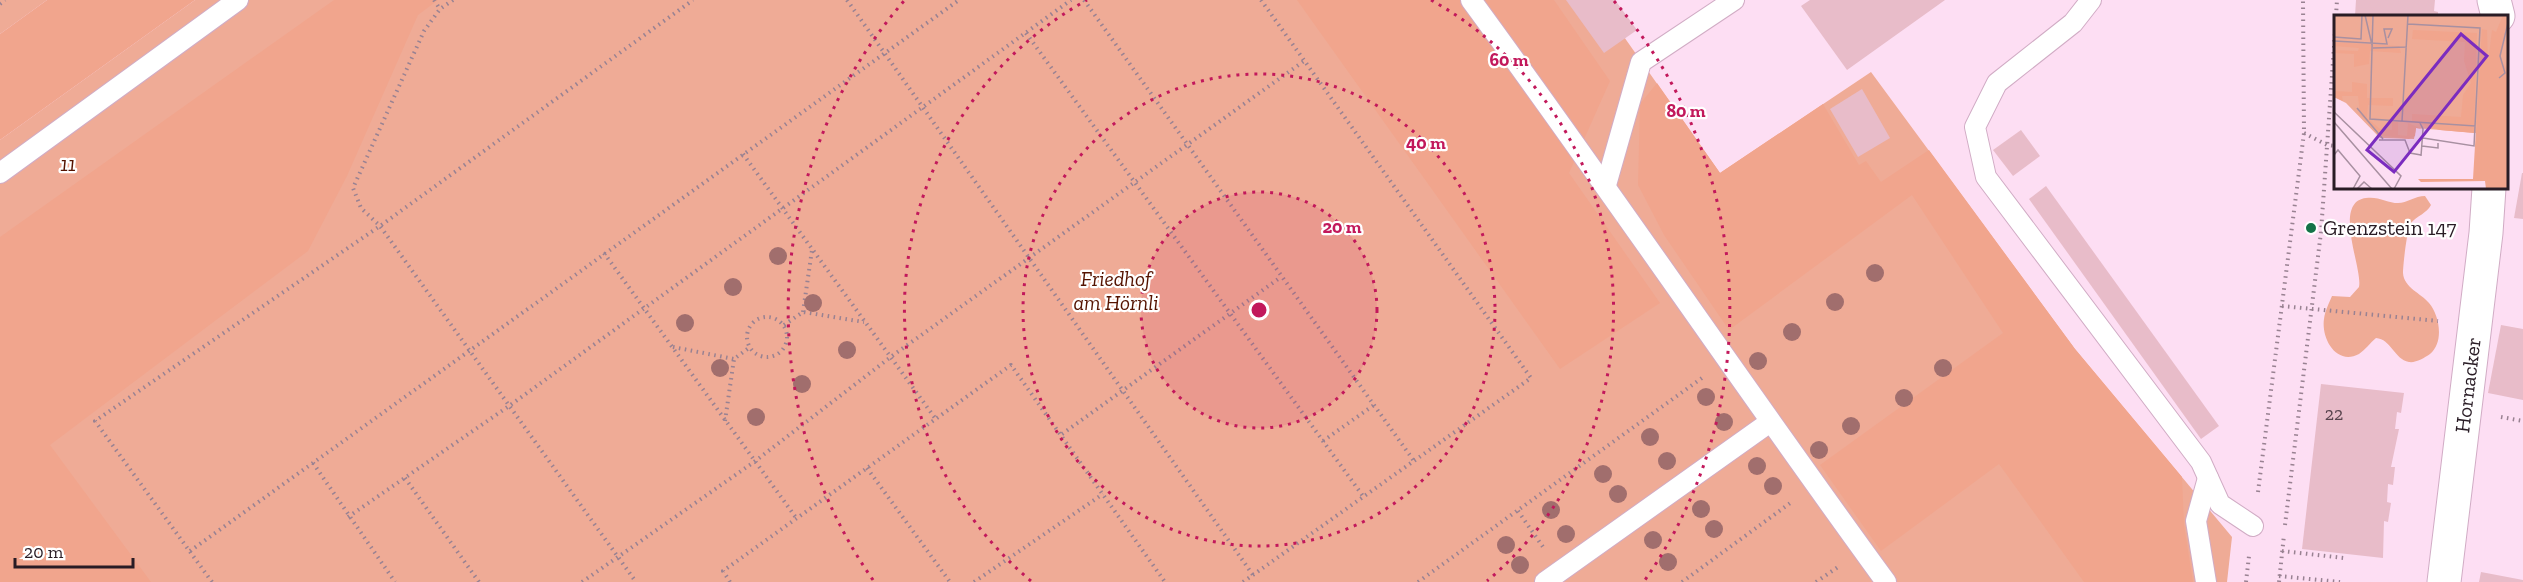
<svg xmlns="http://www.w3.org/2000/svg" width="2523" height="582" font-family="'Zilla Slab',serif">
<rect width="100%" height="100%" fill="#fddef3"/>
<g fill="#efab96">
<path d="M0 0H47L0 34Z"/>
<path d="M195 0H1598L1720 173 1871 72 2075 349 2232 537 2227 582H0V140Z"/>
<path d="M2425 196 2431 205C2427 213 2417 216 2411 223 2407 229 2403 265 2403 273 2404 288 2421 293 2429 303 2440 316 2444 343 2430 354 2424 358 2416 363 2409 362 2394 359 2391 339 2376 338 2370 343 2365 350 2359 354 2336 366 2321 338 2324 319 2325 311 2329 303 2332 296L2350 297 2359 287C2363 269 2332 202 2366 198 2378 196 2388 203 2398 203 2407 203 2415 196 2425 196Z"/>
</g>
<g fill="#f1a58d">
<path d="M47 0H195L0 140V34Z"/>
<path d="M334 0H438L418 15 347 176 308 251 50 445 151 582H0V237Z"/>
<path d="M1297 0H1554L1610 81 1569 173 1660 303 1560 369Z"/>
<path d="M1657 83 1720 173 1823 104 1859 165 1866 161 1881 182 1929 150 2075 349 2182 477 2184 525 2193 582H2084L1999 464 1881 551 1820 465 2003 333 1912 195 1729 330 1664 235 1638 185 1640 104Z"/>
</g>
<g fill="#e8bcc9">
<path d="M1566 0H1615L1637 30 1604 53Z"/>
<path d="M1810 0H1945L1847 70 1801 6Z"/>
<path d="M2356 0H2435L2434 11 2438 12V16H2355Z"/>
<path d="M1862 89 1890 138 1858 157 1830 109Z"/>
<path d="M2021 130 2040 156 2013 176 1993 150Z"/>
<path d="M2522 173H2523V219L2514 218Z"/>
<path d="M2046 186 2219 426 2201 439 2029 199Z"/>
<path d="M2501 325 2523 329V400L2488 393Z"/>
<path d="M2321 384 2404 393 2401 413 2397 412 2395 429H2399L2391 467H2395L2393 485 2388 484 2387 502 2391 503 2388 522 2384 521 2383 558 2302 549Z"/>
<path d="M2481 572 2523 580V582H2479Z"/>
</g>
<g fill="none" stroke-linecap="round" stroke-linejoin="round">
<g stroke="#d1acc5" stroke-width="22">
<g id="service">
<path d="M1471 0C1612 192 1745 389 1886 582"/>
<path d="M2091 0 2073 23 1997 83 1975 127 1986 177 2201 462 2220 504 2253 526"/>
<path d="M0 173 238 0"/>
<path d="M1606 185 1641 62 1734 0"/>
<path d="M1545 582 1770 422"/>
<path d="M2206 582 2196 521 2208 478"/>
</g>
</g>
<g stroke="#d1acc5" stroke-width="35">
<g id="minor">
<path d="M2494 0 2498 16"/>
<path d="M2444 582 2486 233 2489 188"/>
</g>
</g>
<g stroke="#998292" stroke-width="4" stroke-dasharray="1.5 4.5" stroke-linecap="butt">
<path d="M434 0 440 9"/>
<path d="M453 0 440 9 424 31 353 188 361 208 380 226 636 582"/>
<path d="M847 0 1253 575"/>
<path d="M1084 0 1414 461"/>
<path d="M0 4 5 0"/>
<path d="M2336 16 2337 0"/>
<path d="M1026 33 1363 496"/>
<path d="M2304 133 2327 145 2336 146"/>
<path d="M743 154 935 418"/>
<path d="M604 253 797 519"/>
<path d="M2282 306 2438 321"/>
<path d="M803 312 812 250"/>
<circle cx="767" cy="337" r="20"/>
<path d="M784 325 803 312 864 322"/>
<path d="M673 347 734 359"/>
<path d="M2501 417 2523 421"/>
<path d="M725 421 734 359 750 347"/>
<path d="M1062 434 1281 277"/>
<path d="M1323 441 1374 405"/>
<path d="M313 463 395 582"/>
<path d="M867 468 950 582"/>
<path d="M405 478 479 582"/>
<path d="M2258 492 2304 133 2303 0"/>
<path d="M1518 511 1543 547"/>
<path d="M348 517 509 406 1071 0"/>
<path d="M2285 525 2321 232 2336 18"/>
<path d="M190 551 959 0"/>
<path d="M2282 551 2344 558"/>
<path d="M2279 576 2340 582"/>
<path d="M212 582 95 421 380 226 693 0"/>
<path d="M582 582 754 462 892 356 1304 61"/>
<path d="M730 582 723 571 1011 365 1165 582"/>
<path d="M974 582 1103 494"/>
<path d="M1243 582 1531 378 1261 0"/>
<path d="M1418 582 1702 378"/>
<path d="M1682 582 1793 501"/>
<path d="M1816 582 1838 567"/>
<path d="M2246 582 2249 556"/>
<path d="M2279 582 2284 535"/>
</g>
<use href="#service" stroke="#fff" stroke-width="20"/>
<use href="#minor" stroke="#fff" stroke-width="33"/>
</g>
<g fill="#a16e6d">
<circle cx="778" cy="256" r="9"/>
<circle cx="1875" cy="273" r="9"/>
<circle cx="733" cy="287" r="9"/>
<circle cx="1835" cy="302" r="9"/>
<circle cx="813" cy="303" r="9"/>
<circle cx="685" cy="323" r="9"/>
<circle cx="1792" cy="332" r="9"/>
<circle cx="847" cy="350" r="9"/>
<circle cx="1758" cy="361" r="9"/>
<circle cx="720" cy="368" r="9"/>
<circle cx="1943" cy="368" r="9"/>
<circle cx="802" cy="384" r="9"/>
<circle cx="1706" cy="397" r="9"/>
<circle cx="1904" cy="398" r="9"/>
<circle cx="756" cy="417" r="9"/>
<circle cx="1724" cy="422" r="9"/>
<circle cx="1851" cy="426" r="9"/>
<circle cx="1650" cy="437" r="9"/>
<circle cx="1819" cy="450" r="9"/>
<circle cx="1667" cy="461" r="9"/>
<circle cx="1757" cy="466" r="9"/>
<circle cx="1603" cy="474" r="9"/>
<circle cx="1773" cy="486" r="9"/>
<circle cx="1618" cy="494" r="9"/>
<circle cx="1701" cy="509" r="9"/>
<circle cx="1551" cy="510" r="9"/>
<circle cx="1714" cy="529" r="9"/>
<circle cx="1566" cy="534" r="9"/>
<circle cx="1653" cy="540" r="9"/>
<circle cx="1506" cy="545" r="9"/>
<circle cx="1668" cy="562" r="9"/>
<circle cx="1520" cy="565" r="9"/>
</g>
<circle cx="1259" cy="310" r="118" fill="#c2185b" fill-opacity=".12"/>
<g fill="none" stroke="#c2185b" stroke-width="3" stroke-dasharray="3 6">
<circle cx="1259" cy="310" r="118"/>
<circle cx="1259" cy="310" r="236"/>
<path d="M1031 581A354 354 0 0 1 1087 0M1431 0A354 354 0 0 1 1487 581"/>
<path d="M873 580A471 471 0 0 1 904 1M1614 1A471 471 0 0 1 1645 580"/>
</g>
<circle fill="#147348" stroke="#fff" stroke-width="2" cx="2311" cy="228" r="6"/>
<g text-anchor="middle" stroke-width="4.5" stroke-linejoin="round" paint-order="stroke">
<g font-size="18" fill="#59444e">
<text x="2334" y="420">22</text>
</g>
<g font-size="21" font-style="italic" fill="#551300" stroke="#fff">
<text x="68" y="171">11</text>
<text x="1116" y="286">Friedhof<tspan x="1116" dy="24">am Hörnli</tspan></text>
</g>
<g font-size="21" fill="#291c25" stroke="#fff" text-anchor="start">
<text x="2323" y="235">Grenzstein 147</text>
</g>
<g font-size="21" fill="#291c25" stroke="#fff">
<text transform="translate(2468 385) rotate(-83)" y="7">Hornacker</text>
</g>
</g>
<g transform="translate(2334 15)">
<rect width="174" height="174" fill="#fddef3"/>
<path d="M0 0H174V64L151 47 153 15 142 118 82 113 80 124 46 123 12 88 0 82Z" fill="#efab96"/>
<path d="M169 0 174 4 166 43 174 56V174H152L151 166 87 167 84 164H139L148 14 153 15 154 49 158 15 162 17ZM79 15 143 18 140 118 106 115 78 106V99L127 102 129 80 137 68 130 46 131 27 78 24ZM0 27 65 31 67 38 36 36 35 49 20 52V39L0 38V35L24 36 25 33 0 31ZM18 67 33 69V83H59V91L34 90 33 103 46 114 58 115V107H64V120L73 121 74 108 88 114 82 113 81 121 75 124 45 120 26 99 24 81H8L9 86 0 82V76L18 77Z" fill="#f1a58d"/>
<path fill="none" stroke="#a890a1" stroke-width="1.5" d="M31 0 38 30M39 0 36 104 141 111 146 13 74 9M0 22 27 24 28 0M0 26 53 29 50 14H58L54 23M39 33 73 32M165 63 171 58 166 41 174 8M23 93 49 124M0 97 67 161 60 174M68 106 74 0M0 107 58 174M86 108 89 114 87 141M89 123 140 131 141 111M45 125H71L76 138 87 140M88 131 104 133V128M0 140 4 135 26 161 19 174M23 174 30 167 38 174"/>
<path fill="#7b2cbf" fill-opacity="0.15" stroke="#7b2cbf" stroke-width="3" d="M127 19 153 41 60 157 33 135Z"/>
<rect width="174" height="174" fill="none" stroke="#291c25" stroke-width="3"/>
</g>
<circle cx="1259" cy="310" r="9" fill="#c2185b" stroke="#fff" stroke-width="3"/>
<g font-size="18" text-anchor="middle" font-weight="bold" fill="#c2185b" stroke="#fff" stroke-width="4.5" stroke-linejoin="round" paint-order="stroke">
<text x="1509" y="66">60 m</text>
<text x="1686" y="117">80 m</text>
<text x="1426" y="149">40 m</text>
<text x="1342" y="233">20 m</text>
</g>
<path d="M15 558v9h118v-9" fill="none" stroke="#291c25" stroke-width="3"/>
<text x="24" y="558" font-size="18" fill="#291c25" stroke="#ffffff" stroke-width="4.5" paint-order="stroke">20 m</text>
</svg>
